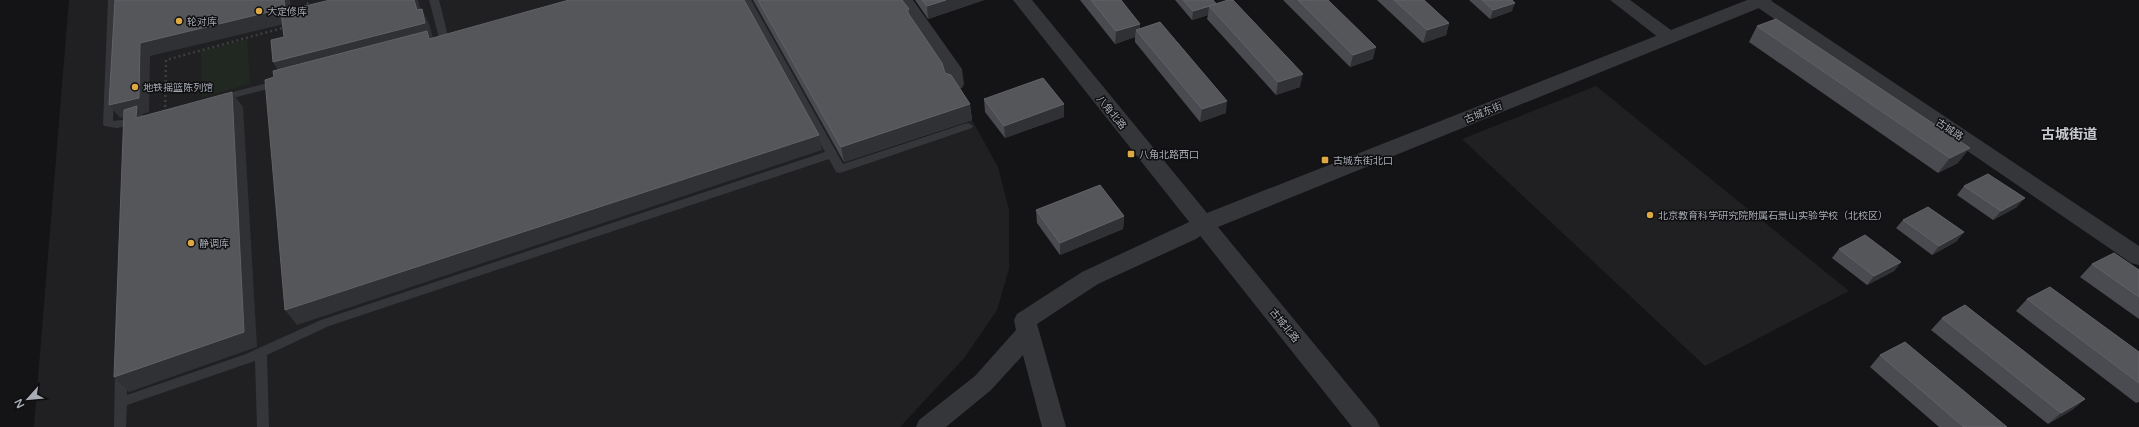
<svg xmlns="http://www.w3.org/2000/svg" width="2139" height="427" font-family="'Varela Round','Noto Sans SC',sans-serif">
<rect width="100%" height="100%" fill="#141416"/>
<g fill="#202022">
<path d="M69 0H892L972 120 998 167 1009 210V269L997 310 965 357 900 427H34Z"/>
<path d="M1596 86 1849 291 1705 366 1462 139Z"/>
</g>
<path fill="#212821" d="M247 39 250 84 202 97 201 51Z"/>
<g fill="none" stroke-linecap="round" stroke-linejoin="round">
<g stroke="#3c3d41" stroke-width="2.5" stroke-dasharray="2 3" stroke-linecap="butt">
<path d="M304 8 310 0"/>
<path d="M165 112 166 60 286 27"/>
</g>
<g fill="#35363a" fill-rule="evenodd">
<path d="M108 0H118L113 121 137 118 142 121 141 123 117 128 104 126 103 124Z"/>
<path d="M429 0H439L449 40 447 42 436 45 431 42 439 38Z"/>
<path d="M741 0H751L843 164 964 124 968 123 973 126 972 128 840 173 836 172 829 159 329 326 267 355 269 427H257L255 361 127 405 126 427H114L115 370 117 366 121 365 125 366 127 370V395L246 354 321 320 825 152Z"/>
<path d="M280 80 283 81 285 83 283 85 221 101 216 98 217 96Z"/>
</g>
<g fill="#35363a" fill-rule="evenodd">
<path d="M895 0H913L962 69 964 84 962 88 955 90 948 88 946 84 944 69Z"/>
<path d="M1610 0H1630L1675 33 1678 37 1675 41 1669 43 1663 41Z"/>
<path d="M1752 0H1770L2139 246V265L2131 263 1754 5Z"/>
<path d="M1202 216 1209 218 1213 224 1209 230 1196 239 1098 284 1037 324 1066 427H1042L1023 355 991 390 946 427H916L919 420 975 376 1016 330 1014 320 1017 314 1082 272Z"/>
</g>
<path fill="#35363a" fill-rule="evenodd" d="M1013 0H1032L1207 213 1747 0H1772L1769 4 1218 227 1376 419 1380 427H1352Z"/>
</g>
<g fill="#4a4b50">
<path d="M753 0H902L909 9V14L945 73 970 104 972 120 844 162Z"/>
<path d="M915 0H984L928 19Z"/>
<path d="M1080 0H1121L1140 28 1226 113 1200 122 1135 42V37L1115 44Z"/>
<path d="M1175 0H1213L1300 87 1276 95 1207 19 1208 15 1192 20Z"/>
<path d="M1283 0H1328L1373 59 1350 67Z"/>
<path d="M1377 0H1424L1449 23 1446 35 1423 43Z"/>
<path d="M1469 0H1512V11L1490 19Z"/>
<path d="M1757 26 1958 163 1938 173 1749 42Z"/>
<path d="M984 99 1064 104V117L1005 138 985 112Z"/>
<path d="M1964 186 2017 207 1993 220 1957 195Z"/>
<path d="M1036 210 1124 216 1123 229 1060 255 1037 223Z"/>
<path d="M1903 220 1957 241 1932 255 1896 228Z"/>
<path d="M1839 249 1901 262 1894 271 1867 285 1832 258Z"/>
<path d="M2092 264 2139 270V319L2080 277Z"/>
<path d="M2027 299 2139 352V402L2136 403 2016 311Z"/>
<path d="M1942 318 2085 399 2072 410 2048 424 1931 330Z"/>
<path d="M1880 355 2007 427H1939L1870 367Z"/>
</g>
<g fill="#303134">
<path d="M284 0H290L293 22 150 56 149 112 142 114 149 122 136 118 137 115 120 118 109 105 140 43Z"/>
<path d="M414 0H418L424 23 422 9 429 24 433 38 282 77 273 62Z"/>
<path d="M946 0H984L928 19 927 6Z"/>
<path d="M1515 3 1512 11 1490 19 1493 10Z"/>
<path d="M1209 7 1208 15 1192 20 1193 11Z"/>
<path d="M1449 23 1446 35 1423 43 1427 30Z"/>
<path d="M1140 24V35L1136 30 1135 37 1115 44 1116 31Z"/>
<path d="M1376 47 1373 59 1350 67 1353 55Z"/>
<path d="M1303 74 1300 87 1276 95 1278 82Z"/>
<path d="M232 92 243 107 257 347 129 392 114 377Z"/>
<path d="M1227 101 1226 113 1200 122 1202 109Z"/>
<path d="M970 104 972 120 844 162 841 147Z"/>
<path d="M1064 104V117L1005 138 1004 126Z"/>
<path d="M819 135 822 150 297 325 285 310Z"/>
<path d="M1970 148 1958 163 1938 173 1950 158Z"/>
<path d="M2025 198 2017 207 1993 220 2001 211Z"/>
<path d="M1124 216 1123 229 1060 255V243Z"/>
<path d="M1964 232 1957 241 1932 255 1939 246Z"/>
<path d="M1901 262 1894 271 1867 285 1874 276Z"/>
<path d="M2085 399 2072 410 2048 424 2061 413Z"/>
</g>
<g fill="#54565a" stroke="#616368">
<path d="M115 0H284L285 8 140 43 139 98 109 105Z"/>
<path d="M330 0H414L417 10 422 9 425 23 273 62 271 40 284 37 281 12Z"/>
<path d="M569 0H744L819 135 285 310 265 80 274 77 273 71 427 31 429 39Z"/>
<path d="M758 0H902L909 9 906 10 942 63 945 73 951 75 970 104 841 147Z"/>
<path d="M922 0H946L927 6Z"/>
<path d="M1091 0H1121L1140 24 1116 31Z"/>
<path d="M1183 0H1213L1216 4 1193 11Z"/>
<path d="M1228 0H1233L1303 74 1278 82 1209 6Z"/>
<path d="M1298 0H1328L1376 47 1353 55Z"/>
<path d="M1394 0H1424L1449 23 1427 30Z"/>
<path d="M1482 0H1512L1515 3 1493 10Z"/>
<path d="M1776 19 1970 148 1950 158 1757 26Z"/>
<path d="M1160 22 1227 101 1202 109 1136 30Z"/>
<path d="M1043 78 1064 104 1004 126 984 99Z"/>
<path d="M232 92 244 332 114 377 124 110 137 106 136 118Z"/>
<path d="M1988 174 2025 198 2001 211 1964 186Z"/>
<path d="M1100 185 1124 216 1060 243 1036 210Z"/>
<path d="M1928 207 1964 232 1939 246 1903 220Z"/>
<path d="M1865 235 1901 262 1874 276 1839 249Z"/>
<path d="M2114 253 2139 270V297L2092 264Z"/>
<path d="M2050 287 2139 352V383L2027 299Z"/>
<path d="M1965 305 2085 399 2061 413 1942 318Z"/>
<path d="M1905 342 2007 427H1964L1880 355Z"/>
</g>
<g fill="#dea943" stroke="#0f0f11" stroke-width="1.5">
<circle cx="259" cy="11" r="4"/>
<circle cx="179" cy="21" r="4"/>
<circle cx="135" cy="87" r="4"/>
<rect x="1127" y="150" width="8" height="8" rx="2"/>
<rect x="1321" y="156" width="8" height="8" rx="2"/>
<circle cx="1650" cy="215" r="4"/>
<circle cx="191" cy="243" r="4"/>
</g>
<g text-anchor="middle" stroke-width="3" stroke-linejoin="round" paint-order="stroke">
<g font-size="10" fill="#a7abb4" stroke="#0f0f11" text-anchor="start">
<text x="267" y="15">大定修库</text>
<text x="187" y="25">轮对库</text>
<text x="143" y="91">地铁摇篮陈列馆</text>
<text x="1139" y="158">八角北路西口</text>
<text x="1333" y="164">古城东街北口</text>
<text x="1658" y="219">北京教育科学研究院附属石景山实验学校（北校区）</text>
<text x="199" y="247">静调库</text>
</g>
<g font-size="10" fill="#a7abb4" stroke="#0f0f11">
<text transform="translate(1112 112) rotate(51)" y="4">八角北路</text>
<text transform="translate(1483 112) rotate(-22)" y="4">古城东街</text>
<text transform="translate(1950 129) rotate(34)" y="4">古城路</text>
<text transform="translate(1285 325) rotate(51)" y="4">古城北路</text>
</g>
<g font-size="14" font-weight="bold" fill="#c8cad1" stroke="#0f0f11">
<text x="2069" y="139">古城街道</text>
</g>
</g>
<g transform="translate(28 399) rotate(243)" stroke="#0f0f11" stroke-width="3" paint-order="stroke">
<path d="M0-3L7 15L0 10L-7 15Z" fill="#a7abb4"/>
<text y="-6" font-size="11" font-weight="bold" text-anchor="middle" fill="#a7abb4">N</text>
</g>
</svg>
